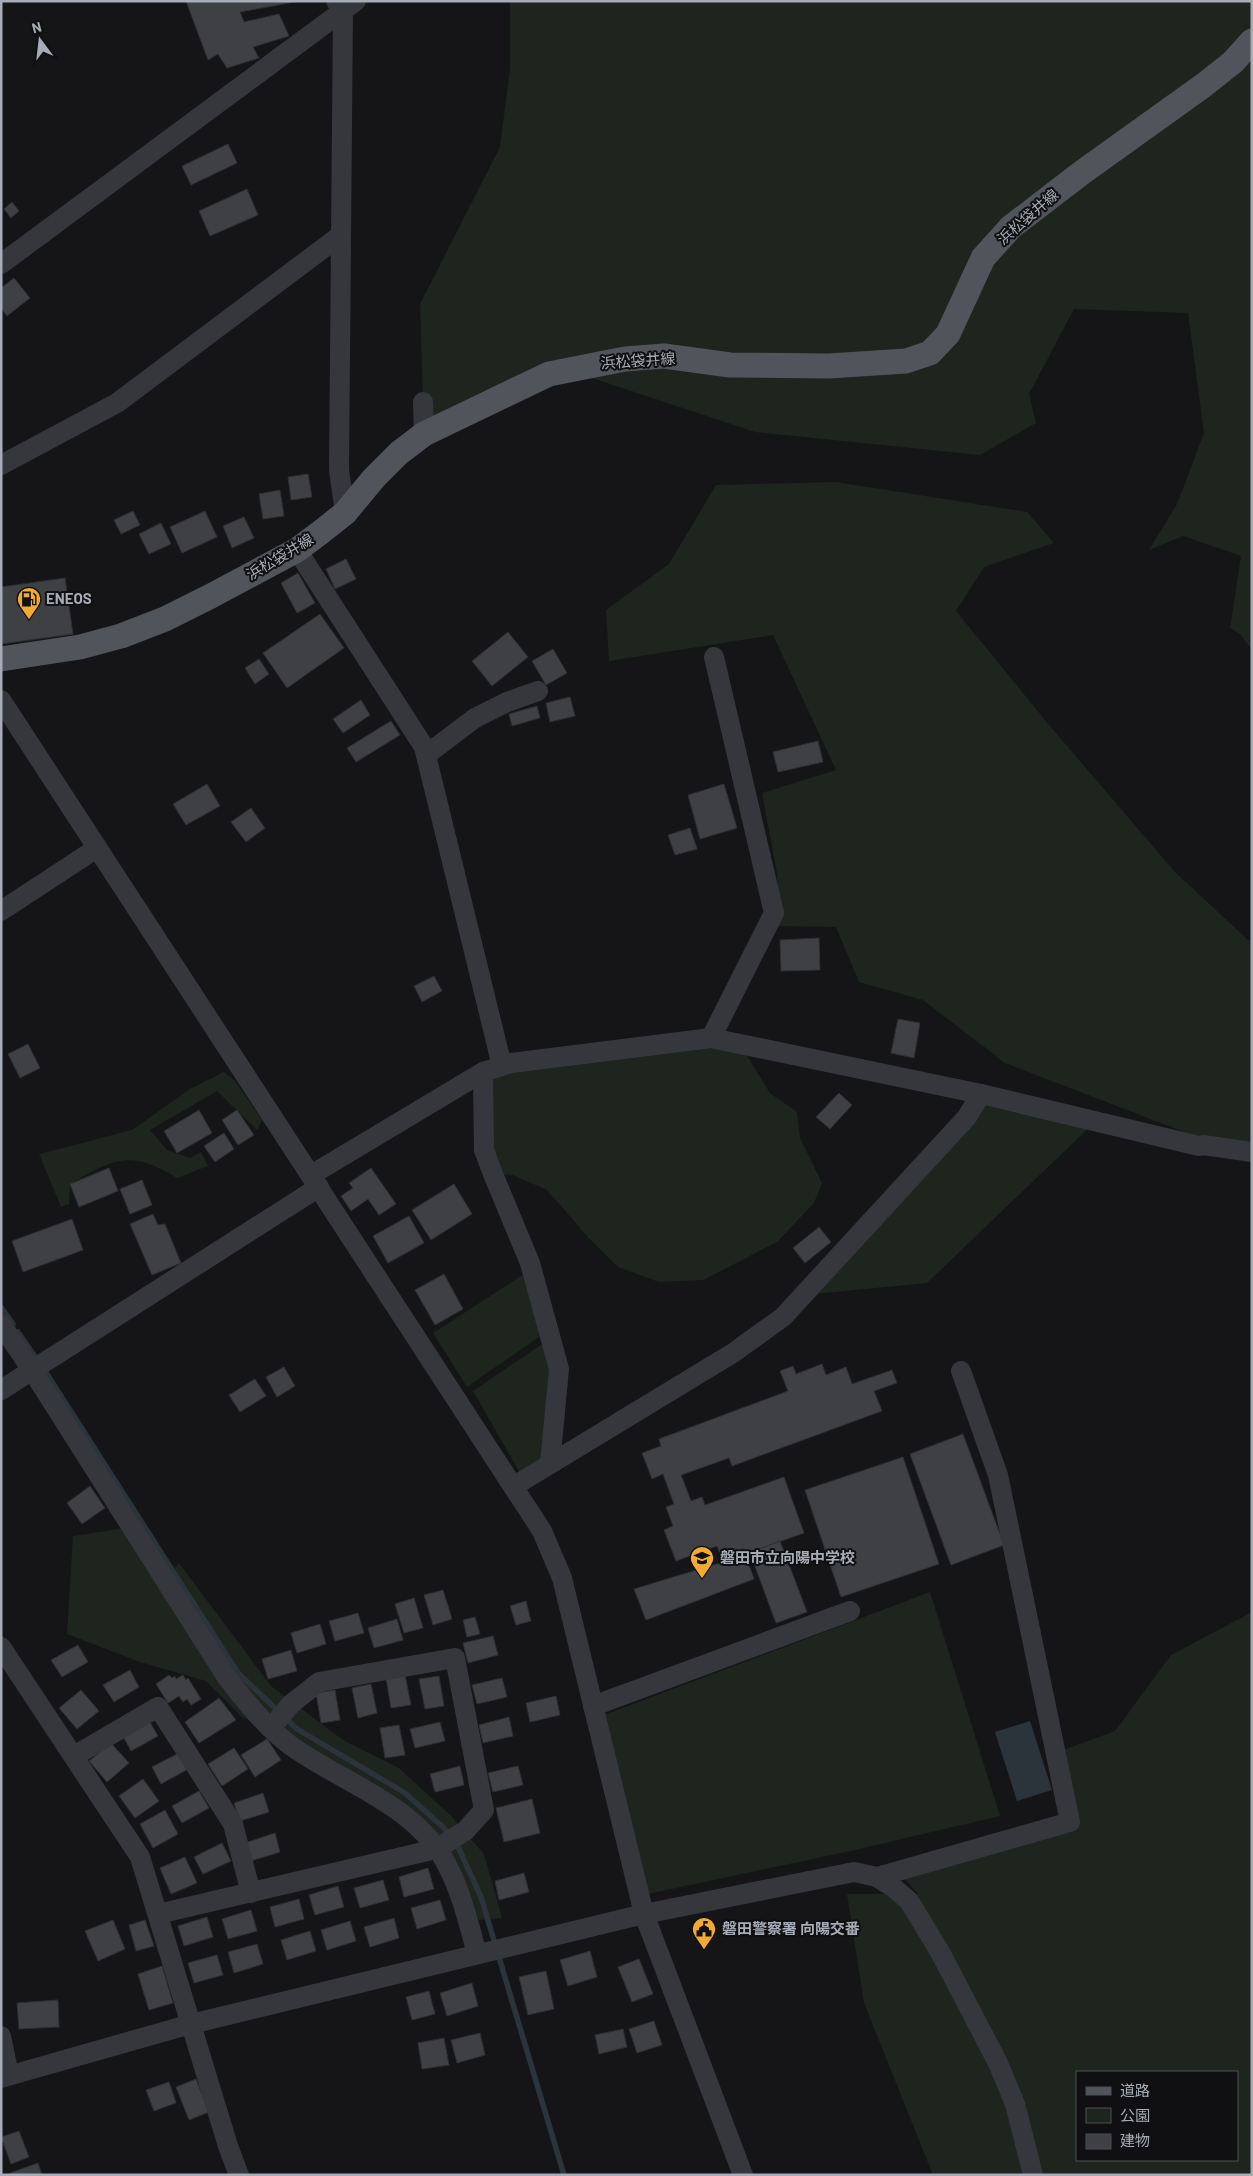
<svg xmlns="http://www.w3.org/2000/svg" width="1253" height="2176" font-family="Barlow,'Noto Sans JP',sans-serif">
<rect width="100%" height="100%" fill="#151517"/>
<g fill="#1d251e" fill-rule="evenodd">
<path d="M510 1H1252V650L1240 634 1230 628 1241 556 1183 536 1149 550 1177 504 1204 433 1188 313 1074 309 1029 394 1036 423 980 455 755 432 568 370 424 434 420 305 419 306 500 147 510 69Z"/>
<path d="M836 482 1027 512 1054 543 984 567 956 611 1050 726 1175 872 1248 940 1252 941V1158L1005 1063 923 1000 859 982 836 927 779 926 777 873 762 793 836 770 773 635 609 661 606 610 669 564 716 485Z"/>
<path d="M739 1043 770 1093 797 1112 800 1138 822 1183 814 1203 777 1242 703 1280 659 1282 618 1267 587 1236 547 1190 513 1175 493 1174 483 1072Z"/>
<path d="M224 1072 235 1081 262 1120 257 1130 217 1091 150 1130 167 1150 190 1158 201 1152 208 1166 177 1178C130 1149 114 1159 70 1184L69 1204 61 1207 39 1154 132 1130 190 1089Z"/>
<path d="M981 1094 1097 1120 927 1283 803 1295Z"/>
<path d="M532 1269 549 1330 467 1387 433 1333Z"/>
<path d="M551 1338 550 1464 524 1480 473 1391Z"/>
<path d="M132 1527 165 1579 179 1563 271 1686 343 1740 399 1768 451 1816 484 1854 502 1918 479 1920 450 1858 267 1724 243 1718 206 1681 140 1662 67 1634 73 1536Z"/>
<path d="M930 1592 1000 1816 855 1850 648 1894 604 1715Z"/>
<path d="M1252 1612V2175H933L864 2003 847 1894H918L904 1878 1062 1825 1055 1753 1115 1731 1171 1655ZM1077 2072H1237V2160H1077Z"/>
</g>
<path fill="#2b343b" d="M1030 1721 1052 1790 1017 1801 995 1732Z"/>
<g fill="none" stroke-linecap="round" stroke-linejoin="round">
<g stroke="#2b343b" stroke-width="5.5">
<path d="M1 1307 13 1324"/>
<path d="M18 1332 47 1374 238 1673 297 1729 405 1793 444 1828 459 1849 481 1897 564 2175"/>
</g>
</g>
<g fill="#3f4044" stroke="#2f2f33">
<path d="M186 1H300L240 12 244 22 279 14 289 36 253 47 259 58 227 68 218 54 208 60Z"/>
<path d="M228 144 237 163 191 185 182 166Z"/>
<path d="M247 189 258 215 210 236 199 211Z"/>
<path d="M12 202 19 211 11 218 4 209Z"/>
<path d="M14 278 30 298 7 316 1 308V288Z"/>
<path d="M308 474 312 497 291 500 288 477Z"/>
<path d="M280 490 284 516 263 519 259 494Z"/>
<path d="M133 511 140 525 121 534 114 520Z"/>
<path d="M205 511 217 537 182 553 170 527Z"/>
<path d="M244 517 254 538 232 548 223 526Z"/>
<path d="M161 523 171 544 149 554 139 534Z"/>
<path d="M346 559 356 579 335 589 326 569Z"/>
<path d="M298 573 315 603 297 613 281 583Z"/>
<path d="M65 578 73 634 1 644V587Z"/>
<path d="M320 614 344 648 287 688 263 653Z"/>
<path d="M508 632 528 657 492 686 472 661Z"/>
<path d="M553 649 567 673 546 685 532 661Z"/>
<path d="M259 659 269 674 255 684 245 668Z"/>
<path d="M570 697 575 716 550 722 546 703Z"/>
<path d="M361 700 370 715 343 733 333 719Z"/>
<path d="M537 706 540 718 512 726 509 714Z"/>
<path d="M391 721 400 735 356 762 347 748Z"/>
<path d="M818 741 823 762 778 772 773 752Z"/>
<path d="M207 784 220 806 186 825 173 804Z"/>
<path d="M724 784 737 828 700 839 688 795Z"/>
<path d="M251 808 265 828 246 842 231 822Z"/>
<path d="M690 828 697 849 675 855 668 835Z"/>
<path d="M819 938 820 970 781 971 780 940Z"/>
<path d="M434 976 442 991 422 1002 414 986Z"/>
<path d="M898 1019 920 1023 914 1058 891 1053Z"/>
<path d="M28 1044 40 1068 20 1078 8 1054Z"/>
<path d="M839 1093 852 1105 830 1129 816 1117Z"/>
<path d="M199 1110 212 1133 177 1153 164 1131Z"/>
<path d="M237 1110 254 1135 238 1145 222 1120Z"/>
<path d="M224 1133 234 1149 215 1162 204 1146Z"/>
<path d="M109 1168 118 1191 79 1207 70 1184Z"/>
<path d="M371 1168 396 1204 379 1215 368 1199 351 1211 341 1196 353 1188 349 1183Z"/>
<path d="M142 1180 152 1205 130 1214 120 1189Z"/>
<path d="M454 1184 472 1214 431 1240 412 1210Z"/>
<path d="M153 1214 158 1225 165 1224 181 1263 152 1275 130 1224Z"/>
<path d="M409 1216 424 1243 388 1263 373 1236Z"/>
<path d="M72 1219 83 1250 23 1272 12 1241Z"/>
<path d="M819 1227 831 1242 805 1263 793 1248Z"/>
<path d="M444 1274 463 1309 435 1325 415 1290Z"/>
<path d="M822 1364 826 1375 846 1367 852 1384 892 1370 897 1383 874 1391 882 1411 732 1466 729 1458 681 1475 691 1501 702 1497 705 1505 784 1477 804 1533 723 1562 717 1546 676 1561 664 1530 673 1526 666 1507 674 1504 663 1474 652 1479 642 1453 661 1446 659 1439 788 1391 780 1371 793 1366 796 1374Z"/>
<path d="M284 1367 295 1386 277 1397 266 1377Z"/>
<path d="M255 1379 266 1396 240 1412 229 1395Z"/>
<path d="M963 1434 1004 1545 951 1565 910 1454Z"/>
<path d="M903 1457 939 1564 841 1597 805 1490Z"/>
<path d="M90 1486 105 1508 82 1524 67 1503Z"/>
<path d="M780 1541 807 1612 776 1623 750 1553Z"/>
<path d="M743 1548 754 1579 646 1620 634 1589 723 1562Z"/>
<path d="M443 1590 452 1619 433 1625 424 1595Z"/>
<path d="M414 1598 423 1628 404 1633 395 1604Z"/>
<path d="M526 1601 531 1621 516 1625 510 1606Z"/>
<path d="M358 1613 364 1633 335 1641 329 1621Z"/>
<path d="M475 1617 480 1634 467 1637 463 1620Z"/>
<path d="M397 1619 403 1640 374 1648 368 1628Z"/>
<path d="M320 1624 326 1644 297 1653 291 1633Z"/>
<path d="M493 1636 498 1655 468 1663 463 1643Z"/>
<path d="M78 1645 88 1662 62 1677 51 1660Z"/>
<path d="M291 1650 297 1671 268 1679 262 1659Z"/>
<path d="M130 1670 139 1687 114 1702 103 1685Z"/>
<path d="M169 1675 172 1678 175 1676 176 1679 183 1675 186 1680 188 1678 201 1699 191 1705 187 1699 183 1702 179 1696 168 1703 156 1684Z"/>
<path d="M405 1675 411 1705 391 1708 386 1678Z"/>
<path d="M439 1676 444 1706 425 1709 419 1679Z"/>
<path d="M502 1678 507 1697 477 1704 472 1685Z"/>
<path d="M371 1684 377 1713 358 1718 352 1688Z"/>
<path d="M81 1690 99 1711 77 1729 59 1708Z"/>
<path d="M335 1690 340 1720 321 1723 316 1693Z"/>
<path d="M556 1696 560 1715 530 1722 526 1703Z"/>
<path d="M219 1698 236 1720 199 1743 185 1722Z"/>
<path d="M509 1717 513 1736 483 1743 479 1725Z"/>
<path d="M148 1719 158 1736 131 1751 122 1734Z"/>
<path d="M440 1722 445 1741 415 1748 410 1729Z"/>
<path d="M399 1725 405 1755 385 1758 380 1728Z"/>
<path d="M267 1739 281 1760 255 1777 241 1755Z"/>
<path d="M111 1743 129 1763 107 1782 89 1761Z"/>
<path d="M234 1748 248 1769 222 1786 208 1764Z"/>
<path d="M179 1753 188 1769 161 1784 152 1767Z"/>
<path d="M460 1766 464 1785 435 1792 430 1774Z"/>
<path d="M518 1766 523 1785 493 1792 488 1773Z"/>
<path d="M143 1779 159 1801 135 1818 119 1796Z"/>
<path d="M199 1791 209 1808 182 1823 172 1806Z"/>
<path d="M263 1793 269 1812 240 1821 234 1803Z"/>
<path d="M532 1799 540 1833 504 1842 496 1808Z"/>
<path d="M165 1810 178 1834 153 1848 140 1824Z"/>
<path d="M275 1833 280 1852 251 1861 245 1843Z"/>
<path d="M222 1843 231 1861 203 1874 194 1857Z"/>
<path d="M185 1857 197 1883 171 1894 160 1868Z"/>
<path d="M428 1868 434 1889 404 1897 399 1877Z"/>
<path d="M524 1873 529 1892 499 1900 495 1881Z"/>
<path d="M383 1880 389 1900 360 1908 354 1888Z"/>
<path d="M338 1886 344 1907 315 1915 309 1895Z"/>
<path d="M299 1899 304 1919 275 1927 270 1907Z"/>
<path d="M440 1900 446 1920 417 1929 411 1908Z"/>
<path d="M251 1910 257 1931 228 1939 222 1919Z"/>
<path d="M207 1917 213 1937 184 1946 178 1926Z"/>
<path d="M394 1918 399 1938 370 1947 364 1927Z"/>
<path d="M113 1920 125 1949 98 1961 85 1931Z"/>
<path d="M145 1920 154 1946 136 1951 129 1925Z"/>
<path d="M350 1921 356 1941 327 1950 321 1930Z"/>
<path d="M310 1931 316 1951 287 1960 281 1940Z"/>
<path d="M257 1944 263 1964 234 1973 228 1952Z"/>
<path d="M590 1951 597 1977 568 1986 560 1960Z"/>
<path d="M217 1955 223 1975 194 1983 188 1963Z"/>
<path d="M639 1959 653 1994 632 2002 618 1967Z"/>
<path d="M162 1966 173 2003 149 2010 138 1974Z"/>
<path d="M546 1971 554 2009 528 2015 519 1977Z"/>
<path d="M472 1983 478 2006 447 2016 440 1993Z"/>
<path d="M429 1991 435 2014 412 2020 406 1997Z"/>
<path d="M58 2000 59 2027 19 2029 17 2003Z"/>
<path d="M654 2021 662 2045 637 2053 629 2029Z"/>
<path d="M623 2029 627 2047 599 2054 595 2035Z"/>
<path d="M480 2033 485 2055 457 2063 451 2040Z"/>
<path d="M444 2038 449 2065 422 2069 418 2043Z"/>
<path d="M196 2079 209 2112 189 2120 176 2087Z"/>
<path d="M169 2082 176 2103 154 2111 146 2090Z"/>
<path d="M19 2131 29 2157 11 2164 1 2137Z"/>
<path d="M38 2163 42 2175H10V2173Z"/>
</g>
<g fill="none" stroke-linecap="round" stroke-linejoin="round">
<g stroke="#36373c" stroke-width="20">
<path d="M336 1 343 10 339 470 345 513"/>
<path d="M1 264 356 1"/>
<path d="M423 402 424 434"/>
<path d="M1 465 117 403 341 235"/>
<path d="M297 550 424 747 502 1066"/>
<path d="M1 700 542 1531 562 1578 644 1914 743 2175"/>
<path d="M426 755 475 718 507 702 538 691"/>
<path d="M1 911 97 848"/>
<path d="M711 1038 774 913 714 657"/>
<path d="M483 1072 484 1150 493 1174 530 1263 559 1369 550 1464"/>
<path d="M311 1175 483 1072 511 1063 711 1038 981 1094 1199 1146 1203 1145 1252 1152"/>
<path d="M1 1324 32 1370 226 1676C245 1701 265 1726 290 1745 343 1784 417 1804 448 1867 462 1894 469 1925 477 1954"/>
<path d="M1 1390 319 1187"/>
<path d="M514 1486 733 1353 783 1317 967 1117 981 1094"/>
<path d="M1 1647 140 1857 228 2146 239 2175"/>
<path d="M593 1706 850 1611"/>
<path d="M74 1756 158 1707 233 1824 251 1893"/>
<path d="M877 1877 1070 1822 998 1475 961 1371"/>
<path d="M158 1914 436 1849 465 1831 484 1810 455 1658 319 1682 291 1704 271 1728"/>
<path d="M1 2036 9 2075"/>
<path d="M1 2078 191 2024 644 1914 854 1872 877 1877 894 1888 909 1901 940 1952 998 2063 1015 2104 1033 2175"/>
</g>
<path stroke="#52545b" stroke-width="25" d="M1 659 80 647 121 636 165 619 211 596 297 550 321 532 345 513 374 478 399 453 424 434 549 374 625 359 664 356 730 365 829 366 906 361 930 353 948 334 983 258 1011 227 1080 174 1204 85 1233 62 1252 41"/>
</g>
<defs>
<g id="fuel-pin" transform="scale(1.25)"><path d="M0 17L-7.5 6A9.5 9.5 0 1 1 7.5 6Z" fill="#f3aa30" stroke="#101012"/><path d="M-5.5-6h7V0h2V4h1.3V-2.5L3-4.5l.8-.8L6-3V5H2.5V1h-1V6h-7ZM-4.2-4.7v3.2H.2V-4.7Z" fill="#111"/></g>
<g id="school-pin" transform="scale(1.25)"><path d="M0 17L-7.5 6A9.5 9.5 0 1 1 7.5 6Z" fill="#f3aa30" stroke="#101012"/><path d="M0-5L7-2L0 1L-7-2ZM-4 1L0 2.5L4 1V4Q0 6-4 4Z" fill="#111"/></g>
<g id="civic-pin" transform="scale(1.25)"><path d="M0 17L-7.5 6A9.5 9.5 0 1 1 7.5 6Z" fill="#f3aa30" stroke="#101012"/><path d="M-.6-6.5H3V-4.5H.6V-3L4-1V1h2V6H-6V1h2V-1L-.6-3ZM-1.2 2.5V6h2.4V2.5Z" fill="#111"/></g>
</defs>
<g fill-rule="evenodd">
<use href="#fuel-pin" x="29" y="599"/>
<use href="#school-pin" x="702" y="1558"/>
<use href="#civic-pin" x="704" y="1929"/>
</g>
<g text-anchor="middle" stroke-width="4" stroke-linejoin="round" paint-order="stroke">
<g font-size="15" fill="#a7acb7" stroke="#101012">
<text transform="translate(1028 217) rotate(-41)" y="5">浜松袋井線</text>
<text transform="translate(638 361) rotate(-4)" y="5">浜松袋井線</text>
<text transform="translate(280 557) rotate(-31)" y="5">浜松袋井線</text>
</g>
<g font-size="15" font-weight="bold" fill="#a7acb7" stroke="#101012" text-anchor="start">
<text x="46" y="604">ENEOS</text>
<text x="720" y="1563">磐田市立向陽中学校</text>
<text x="722" y="1934">磐田警察署 向陽交番</text>
</g>
</g>
<rect width="1253" height="2176" fill="none" stroke="#a7acb7" stroke-width="5"/>
<rect x="1076" y="2071" width="162" height="90" fill="#101012" stroke="#4c4e54"/>
<rect x="1086" y="2087" width="25" height="8" fill="#52545b" stroke="#4c4e54"/>
<text x="1120" y="2096" font-size="15" fill="#a7acb7">道路</text>
<rect x="1086" y="2108" width="25" height="15" fill="#1d251e" stroke="#4c4e54"/>
<text x="1120" y="2121" font-size="15" fill="#a7acb7">公園</text>
<rect x="1086" y="2134" width="25" height="15" fill="#3f4044" stroke="#4c4e54"/>
<text x="1120" y="2146" font-size="15" fill="#a7acb7">建物</text>
<g transform="translate(40 40) rotate(345)" stroke="#101012" stroke-width="4" paint-order="stroke">
<path d="M0-4L9 19L0 12L-9 19Z" fill="#a7acb7"/>
<text y="-8" font-size="14" font-weight="bold" text-anchor="middle" fill="#a7acb7">N</text>
</g>
</svg>
